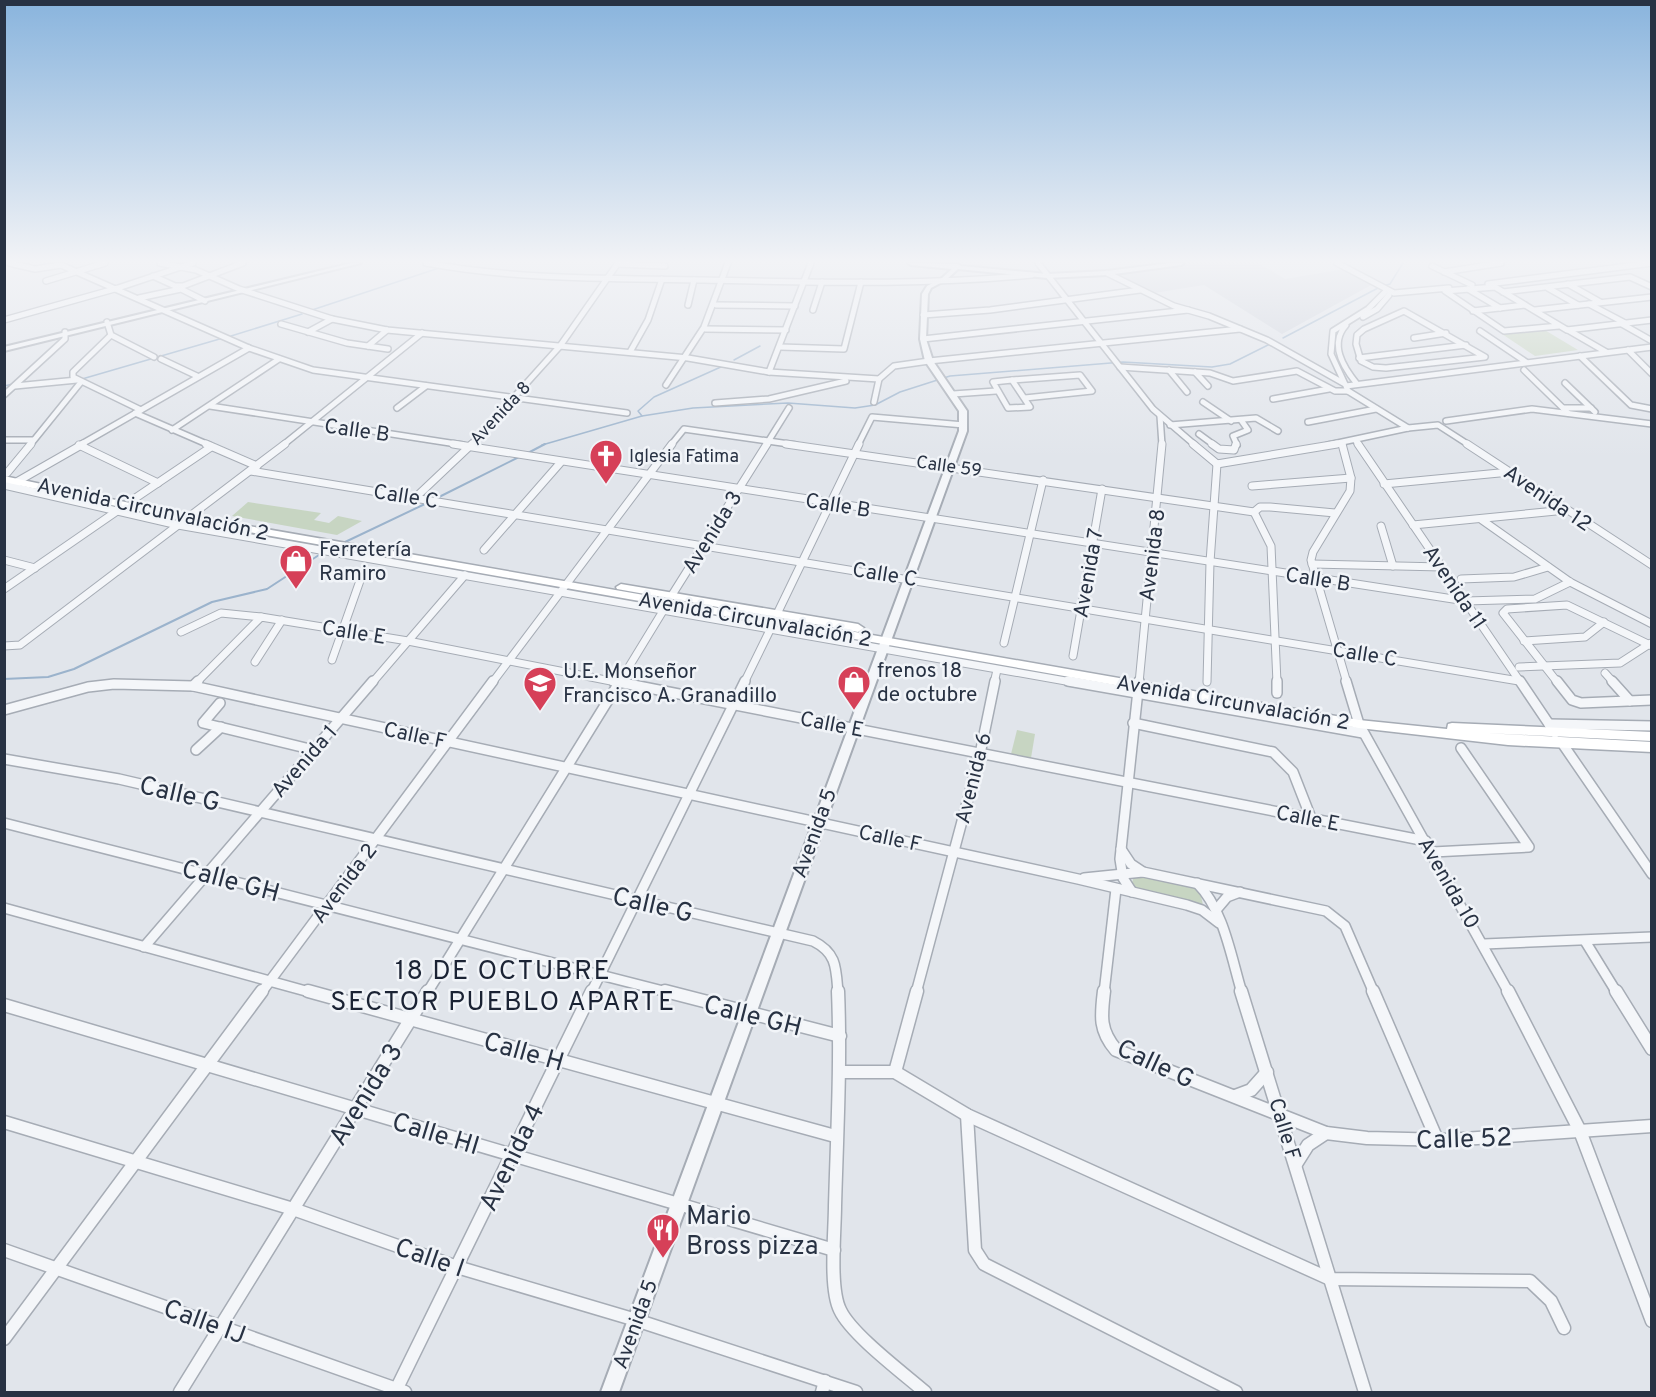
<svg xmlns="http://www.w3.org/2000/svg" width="1656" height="1397" font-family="Overpass,sans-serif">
<rect width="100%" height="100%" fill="#e1e5eb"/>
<path fill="#cfd4dd" d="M1187 263H1258L1285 279 1345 269 1373 284 1282 334 1204 285 1154 293 1114 274Z"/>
<g fill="#c7d5c2">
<path d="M1543 329 1578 350 1535 356 1502 334Z"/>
<path d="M248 502 321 513 314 520 329 523 338 516 362 521 337 535 232 516Z"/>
<path d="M1017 730 1035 734 1031 758 1011 754Z"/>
<path d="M1135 874 1199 887 1203 905 1130 888Z"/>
</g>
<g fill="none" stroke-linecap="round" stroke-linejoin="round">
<g stroke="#9bb3cc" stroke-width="1.5">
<path d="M1383 286 1390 284 1403 263"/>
<path d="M312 310 439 268"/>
<path d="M231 336 302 314"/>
<path d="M1283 338 1378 288"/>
<path d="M734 360 760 346"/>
<path d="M82 379 223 338"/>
<path d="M4 386 13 384"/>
<path d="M642 416 638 411 654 397 723 366"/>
<path d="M542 445 642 416 693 408 788 403 855 408 875 405 900 392 950 376 1123 362 1212 367 1230 364 1270 344"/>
</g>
<g stroke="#9bb3cc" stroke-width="2">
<path d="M526 454 545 444"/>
<path d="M435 499 521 456"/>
<path d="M343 543 427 503"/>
<path d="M4 679 48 677 74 669 212 602 267 589 322 553"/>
</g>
<g stroke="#a6acb5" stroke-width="8">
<g id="minor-far3">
<path d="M9 263 35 269 61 265 249 348 313 370 627 413"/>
<path d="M160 263 196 270 239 289 332 319 387 330 688 358 769 372 879 379 894 366 929 361 1240 329"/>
<path d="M426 263C518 280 610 278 704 280 813 282 922 286 1032 275"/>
<path d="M1038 263 1153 409 1195 445"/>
<path d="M1337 263 1394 293 1449 288"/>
<path d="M617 264 665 266"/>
<path d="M1432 266 1472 285"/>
<path d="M1444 272 1501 263"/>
<path d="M1107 273 1174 306 1209 316 1267 340 1345 384"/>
<path d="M153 276 175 286H183L243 263"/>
<path d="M46 281 105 263"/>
<path d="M1488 284 1652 263"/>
<path d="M1568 284 1600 302"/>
<path d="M1548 288 1578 305"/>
<path d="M1468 289 1500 308"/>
<path d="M1503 292 1630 277 1652 287"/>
<path d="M139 298 181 289 205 301"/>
<path d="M1589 304 1625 323"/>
<path d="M688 305 694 280"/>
<path d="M716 305 795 306"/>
<path d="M813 310 822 282"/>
<path d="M1535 310 1652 297"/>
<path d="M1404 311 1485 357 1386 368 1373 367 1361 361 1356 344 1357 335 1364 329Z"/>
<path d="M1473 311 1525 305"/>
<path d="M923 315 990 310 1140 290"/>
<path d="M1363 317 1377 309 1389 295"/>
<path d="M4 320 118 288 193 263"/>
<path d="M107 322 111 335 154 357"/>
<path d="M281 324 347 343 388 349"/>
<path d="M1622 324 1652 341"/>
<path d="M1346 325C1329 344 1343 367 1357 384"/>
<path d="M1559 326 1504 331 1445 291 1495 287 1567 330 1652 320"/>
<path d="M705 329 786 330"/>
<path d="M1568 330 1606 352"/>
<path d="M1480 331 1526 362"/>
<path d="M308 332 332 319"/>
<path d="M111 335 73 372V377L141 410"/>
<path d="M1414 338 1446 333"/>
<path d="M923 339 1188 310"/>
<path d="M368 346 387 330"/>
<path d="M780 347 844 349 861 282"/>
<path d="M1628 350 1652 374"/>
<path d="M630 352 648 320 662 279"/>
<path d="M1580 356 1631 405 1652 409"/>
<path d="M1359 358 1466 345"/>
<path d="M161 359 197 376"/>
<path d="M1120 367 1210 373 1233 381 1297 371 1335 391H1348"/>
<path d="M1169 370 1187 392"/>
<path d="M1524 370 1568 413"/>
<path d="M769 372 811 263"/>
<path d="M1195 372 1208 386"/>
<path d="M1012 380 1030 407 1008 408 993 382Z"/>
<path d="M1012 380 1080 375 1092 391 1025 398"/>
<path d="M1344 382 1331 354 1333 331 1368 309 1387 290"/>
<path d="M1565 383 1595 412"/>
<path d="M666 385 704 327 728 263"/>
<path d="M15 386 77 380"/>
<path d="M953 394 996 391"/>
<path d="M4 395 65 339V332"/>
<path d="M1273 399 1329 389"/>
<path d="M874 402 879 379"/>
<path d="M1203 402 1231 421"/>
<path d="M715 403 769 399 846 381"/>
<path d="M210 406 463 445"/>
<path d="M397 408 426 386"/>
<path d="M1563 408H1591"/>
<path d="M135 413 209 445"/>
<path d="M1160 416 1162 445"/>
<path d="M1446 421 1532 409 1652 424"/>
<path d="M1308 422 1376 409"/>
<path d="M1170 425 1256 418 1278 431"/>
<path d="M1408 428 1348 391 1346 386 1652 347"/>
<path d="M172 430 279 359"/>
<path d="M1199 434 1214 445"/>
<path d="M4 440H33"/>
<path d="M1355 440 1359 445"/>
<path d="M1342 443 1343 445"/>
<path d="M30 445 81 382"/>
<path d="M80 445 249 348"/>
<path d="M283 445 422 333"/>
<path d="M471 445 560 346 618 263"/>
<path d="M671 445 684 429 796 445"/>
<path d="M766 445 789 408"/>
<path d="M858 445 872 417 964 425"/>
<path d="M1237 445 1233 436 1248 430 1241 420"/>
<path d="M1328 445 1408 428 1438 425 1469 445"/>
</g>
</g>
<g stroke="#a6acb5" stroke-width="9">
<g id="minor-far2">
<path d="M206 444 257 466"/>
<path d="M453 444 1466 601 1535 599 1570 582"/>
<path d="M786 444 1254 512 1260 507H1270L1335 513"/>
<path d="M1193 444 1217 464"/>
<path d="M1212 444 1219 449 1234 450 1236 444"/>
<path d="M1342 444 1351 478 1350 491 1313 552 1311 560 1347 683"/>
<path d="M1358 444 1521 683"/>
<path d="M1467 444 1652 565"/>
<path d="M79 445 158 483"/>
<path d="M1217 464 1337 444"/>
<path d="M251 471 1519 681"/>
<path d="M7 473 31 444"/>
<path d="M13 484 83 444"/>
<path d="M1384 484 1510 472"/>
<path d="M4 485 178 525 1077 683"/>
<path d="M1252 486 1351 478"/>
<path d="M416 497 472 444"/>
<path d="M134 499 211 447"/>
<path d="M1254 512 1271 546 1277 683"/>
<path d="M1482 520 1570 582 1652 624"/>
<path d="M1413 525 1566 510"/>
<path d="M1381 526 1393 566"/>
<path d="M484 550 561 462"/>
<path d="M4 560 35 568"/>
<path d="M1312 564 1442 567"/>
<path d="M1461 579 1514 577 1548 567"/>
<path d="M4 589 117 511"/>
<path d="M672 595 767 444"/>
<path d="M777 614 859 444"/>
<path d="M181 632 221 613 261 617"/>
<path d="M1524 641 1585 637 1604 622"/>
<path d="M1004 643 1043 480"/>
<path d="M4 646 20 645 285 444"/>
<path d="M1073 656 1102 489"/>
<path d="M332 660 362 575"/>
<path d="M255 662 282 620"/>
<path d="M1519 667 1620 663 1651 643"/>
<path d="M1605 673 1614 683"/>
<path d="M1207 682 1210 562 1217 464"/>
<path d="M196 683 261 617 408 641 621 683"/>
<path d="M372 683 465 575"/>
<path d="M492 683 672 444"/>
<path d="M619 683 663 611"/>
<path d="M744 683 770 630"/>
<path d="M994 683 997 670"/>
<path d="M1139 683 1162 444"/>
<path d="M1558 683 1503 613 1507 609 1567 605 1652 646"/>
</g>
</g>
<g stroke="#a6acb5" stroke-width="12">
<g id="minor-far1">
<path d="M613 681 1426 841"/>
<path d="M1068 681 1363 733"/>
<path d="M1277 681V693"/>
<path d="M1346 681 1359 724 1509 993"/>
<path d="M1520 681 1555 733"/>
<path d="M1557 681 1572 700 1581 703 1652 700"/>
<path d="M1612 681 1630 701"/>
<path d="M193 686 198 681"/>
<path d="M220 703 203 723 314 750"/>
<path d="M4 710 88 687 114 684 193 686 1078 879 1187 905 1202 910 1219 923"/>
<path d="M1133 723 1273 752 1293 772 1311 818"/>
<path d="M1549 724 1652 726"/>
<path d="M1562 743 1652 874"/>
<path d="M196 750 221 727"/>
<path d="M4 759 119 779 813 941C837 953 836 968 838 993"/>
<path d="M4 823 671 993"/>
<path d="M1121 849 1131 864 1143 872 1326 911 1345 926 1374 993"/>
<path d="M1433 852 1529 847 1461 748"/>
<path d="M1084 878 1143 872"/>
<path d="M1197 883C1224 910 1231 957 1242 993"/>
<path d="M1132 892 1123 878 1120 859 1139 681"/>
<path d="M4 908 313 993"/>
<path d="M1216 910 1227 897 1240 892"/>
<path d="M1585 941 1617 993"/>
<path d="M1484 944 1652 937"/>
<path d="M144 947 373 681"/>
<path d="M261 993 493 681"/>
<path d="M427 993 620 681"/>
<path d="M591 993 745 681"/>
<path d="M916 993 980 754 995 681"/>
<path d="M1104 993 1116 889"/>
</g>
</g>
<g stroke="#a6acb5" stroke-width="15">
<g id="minor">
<path d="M308 991 835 1136"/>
<path d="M665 991 840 1036"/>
<path d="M838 991C841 1063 837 1134 835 1206 835 1231 829 1288 840 1310 851 1334 903 1373 925 1392"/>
<path d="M1104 991C1101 1016 1099 1030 1116 1050L1326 1133 1367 1138 1448 1140 1652 1126"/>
<path d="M1241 991 1365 1392"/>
<path d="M1373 991 1438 1142"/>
<path d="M1508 991 1580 1131 1652 1321"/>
<path d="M1616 991 1652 1049"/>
<path d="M4 1005 834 1250"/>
<path d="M840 1072H895L967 1115 1330 1279 1530 1281 1551 1301 1564 1328"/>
<path d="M895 1072 917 991"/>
<path d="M1235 1096 1251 1090 1267 1072"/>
<path d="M967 1115 975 1250 984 1264 1236 1392"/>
<path d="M4 1122 293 1209 457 1267 636 1320 856 1392"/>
<path d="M1296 1164 1308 1145 1326 1133"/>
<path d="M4 1250 405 1392"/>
<path d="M4 1339 262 991"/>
<path d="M180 1392 428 991"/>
<path d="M395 1392 592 991"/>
<path d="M822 1392 825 1381"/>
</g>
</g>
<g stroke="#a6acb5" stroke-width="4">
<g id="tertiary">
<path d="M352 263H361L4 351V347Z"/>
<path d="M908 263 958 264 961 266 1047 274 1107 271 1170 263H1184L1181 265 1107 275 1047 278 958 269 946 280 931 288 928 294 926 339 933 361 967 411V431L619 1392H601L959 431V411L925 361 920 339 922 294 927 286 942 278 952 269 911 265Z"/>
</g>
</g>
<g stroke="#a6acb5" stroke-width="3">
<g id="secondary">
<path d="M4 476 186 515 1359 720 1447 729 1448 724 1452 723 1652 732V741L1485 733 1652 742V752L1508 745 1359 728 186 521 4 482Z"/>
<path d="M621 584 858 624 864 628 858 632 617 589 616 587Z"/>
</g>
</g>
<use href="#minor-far3" stroke="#f4f6f9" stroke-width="5"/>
<use href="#minor-far2" stroke="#f4f6f9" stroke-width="7"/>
<use href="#minor-far1" stroke="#f4f6f9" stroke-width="9"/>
<use href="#minor" stroke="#f4f6f9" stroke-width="12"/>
<use href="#tertiary" fill="#f4f6f9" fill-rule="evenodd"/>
<use href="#secondary" fill="#fff" fill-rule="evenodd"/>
</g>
<linearGradient id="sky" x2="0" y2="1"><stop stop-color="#89b4dd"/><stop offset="0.57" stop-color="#f2f3f6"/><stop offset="1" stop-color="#f2f3f6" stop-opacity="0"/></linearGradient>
<rect width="1656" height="458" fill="url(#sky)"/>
<defs>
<g id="church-pin" transform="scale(1.725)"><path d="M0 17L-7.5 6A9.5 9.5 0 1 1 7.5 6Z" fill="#d64058" stroke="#f1f4f8"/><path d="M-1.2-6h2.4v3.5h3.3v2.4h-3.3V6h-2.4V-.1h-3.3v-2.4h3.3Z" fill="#fff"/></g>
<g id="shop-pin" transform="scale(1.725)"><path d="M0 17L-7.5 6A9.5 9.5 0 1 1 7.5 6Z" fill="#d64058" stroke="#f1f4f8"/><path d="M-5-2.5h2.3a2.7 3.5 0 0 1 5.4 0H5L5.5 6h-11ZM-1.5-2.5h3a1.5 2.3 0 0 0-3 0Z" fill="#fff"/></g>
<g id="school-pin" transform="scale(1.725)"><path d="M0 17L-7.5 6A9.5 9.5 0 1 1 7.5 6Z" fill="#d64058" stroke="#f1f4f8"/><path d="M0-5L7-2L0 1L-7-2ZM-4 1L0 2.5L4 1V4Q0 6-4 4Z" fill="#fff"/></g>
<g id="restaurant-pin" transform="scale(1.725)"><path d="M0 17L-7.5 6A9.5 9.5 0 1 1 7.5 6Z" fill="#d64058" stroke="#f1f4f8"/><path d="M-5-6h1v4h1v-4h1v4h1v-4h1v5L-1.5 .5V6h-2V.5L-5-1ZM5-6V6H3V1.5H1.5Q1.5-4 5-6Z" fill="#fff"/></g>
</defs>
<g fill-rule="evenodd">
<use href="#church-pin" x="606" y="456"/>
<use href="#shop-pin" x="296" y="561"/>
<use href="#shop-pin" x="854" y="682"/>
<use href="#school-pin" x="540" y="683"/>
<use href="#restaurant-pin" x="663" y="1230"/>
</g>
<g text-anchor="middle" stroke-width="5" stroke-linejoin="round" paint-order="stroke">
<g font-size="18" fill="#283243" stroke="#f1f4f8">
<text transform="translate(500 413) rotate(-47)" y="6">Avenida 8</text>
<text transform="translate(949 466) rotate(8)" y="6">Calle 59</text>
</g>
<g font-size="18" fill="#283243" stroke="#f1f4f8" text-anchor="start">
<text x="629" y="462">Iglesia Fatima</text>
</g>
<g font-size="21" fill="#283243" stroke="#f1f4f8">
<text transform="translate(357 430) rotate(8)" y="7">Calle B</text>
<text transform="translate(406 496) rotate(9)" y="7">Calle C</text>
<text transform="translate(1548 498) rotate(34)" y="7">Avenida 12</text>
<text transform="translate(838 505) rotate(9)" y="7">Calle B</text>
<text transform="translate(153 509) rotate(12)" y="7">Avenida Circunvalación 2</text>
<text transform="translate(712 532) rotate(-58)" y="7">Avenida 3</text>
<text transform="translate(1152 555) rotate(-83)" y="7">Avenida 8</text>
<text transform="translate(1088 573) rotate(-80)" y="7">Avenida 7</text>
<text transform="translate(885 574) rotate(9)" y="7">Calle C</text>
<text transform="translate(1318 579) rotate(9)" y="7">Calle B</text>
<text transform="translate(1455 587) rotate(56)" y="7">Avenida 11</text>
<text transform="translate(755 619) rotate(10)" y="7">Avenida Circunvalación 2</text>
<text transform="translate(354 632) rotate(9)" y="7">Calle E</text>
<text transform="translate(1365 654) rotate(9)" y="7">Calle C</text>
<text transform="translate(1233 702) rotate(10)" y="7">Avenida Circunvalación 2</text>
<text transform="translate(832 724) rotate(11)" y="7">Calle E</text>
<text transform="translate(415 735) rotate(12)" y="7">Calle F</text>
<text transform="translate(304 761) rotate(-49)" y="7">Avenida 1</text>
<text transform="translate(973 778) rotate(-76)" y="7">Avenida 6</text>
<text transform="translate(1308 818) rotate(11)" y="7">Calle E</text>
<text transform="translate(814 833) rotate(-70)" y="7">Avenida 5</text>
<text transform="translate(890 838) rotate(12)" y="7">Calle F</text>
<text transform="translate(344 883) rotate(-53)" y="7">Avenida 2</text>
<text transform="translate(1449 883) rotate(60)" y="7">Avenida 10</text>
<text transform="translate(1285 1129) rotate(73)" y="7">Calle F</text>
<text transform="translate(635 1324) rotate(-70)" y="7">Avenida 5</text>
</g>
<g font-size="21" fill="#283243" stroke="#f1f4f8" text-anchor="start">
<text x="319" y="556">Ferretería<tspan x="319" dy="24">Ramiro</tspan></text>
<text x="877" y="677">frenos 18<tspan x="877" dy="24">de octubre</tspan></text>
<text x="563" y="678">U.E. Monseñor<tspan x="563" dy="24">Francisco A. Granadillo</tspan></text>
</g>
<g font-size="26" fill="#283243" stroke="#f1f4f8">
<text transform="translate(180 793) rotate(13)" y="9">Calle G</text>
<text transform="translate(231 880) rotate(15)" y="9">Calle GH</text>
<text transform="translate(653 904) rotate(13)" y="9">Calle G</text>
<text transform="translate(753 1015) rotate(14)" y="9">Calle GH</text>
<text transform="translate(524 1051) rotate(16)" y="9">Calle H</text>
<text transform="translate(1156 1063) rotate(25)" y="9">Calle G</text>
<text transform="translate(365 1094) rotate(-58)" y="9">Avenida 3</text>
<text transform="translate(436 1133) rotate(17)" y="9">Calle HI</text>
<text transform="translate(1464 1138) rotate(-2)" y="9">Calle 52</text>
<text transform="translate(511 1157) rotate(-64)" y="9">Avenida 4</text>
<text transform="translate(430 1257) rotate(19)" y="9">Calle I</text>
<text transform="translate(205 1321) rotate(20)" y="9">Calle IJ</text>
</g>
<g font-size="26" fill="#283243" stroke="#f1f4f8" text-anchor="start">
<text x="686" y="1224">Mario<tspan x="686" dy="30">Bross pizza</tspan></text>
</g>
<g font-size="27" letter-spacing="1.5" fill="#1b2334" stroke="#f1f4f8">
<text x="503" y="979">18 DE OCTUBRE<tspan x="503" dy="31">SECTOR PUEBLO APARTE</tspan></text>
</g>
</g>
<rect width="1656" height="1397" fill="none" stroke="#283243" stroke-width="12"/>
</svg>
